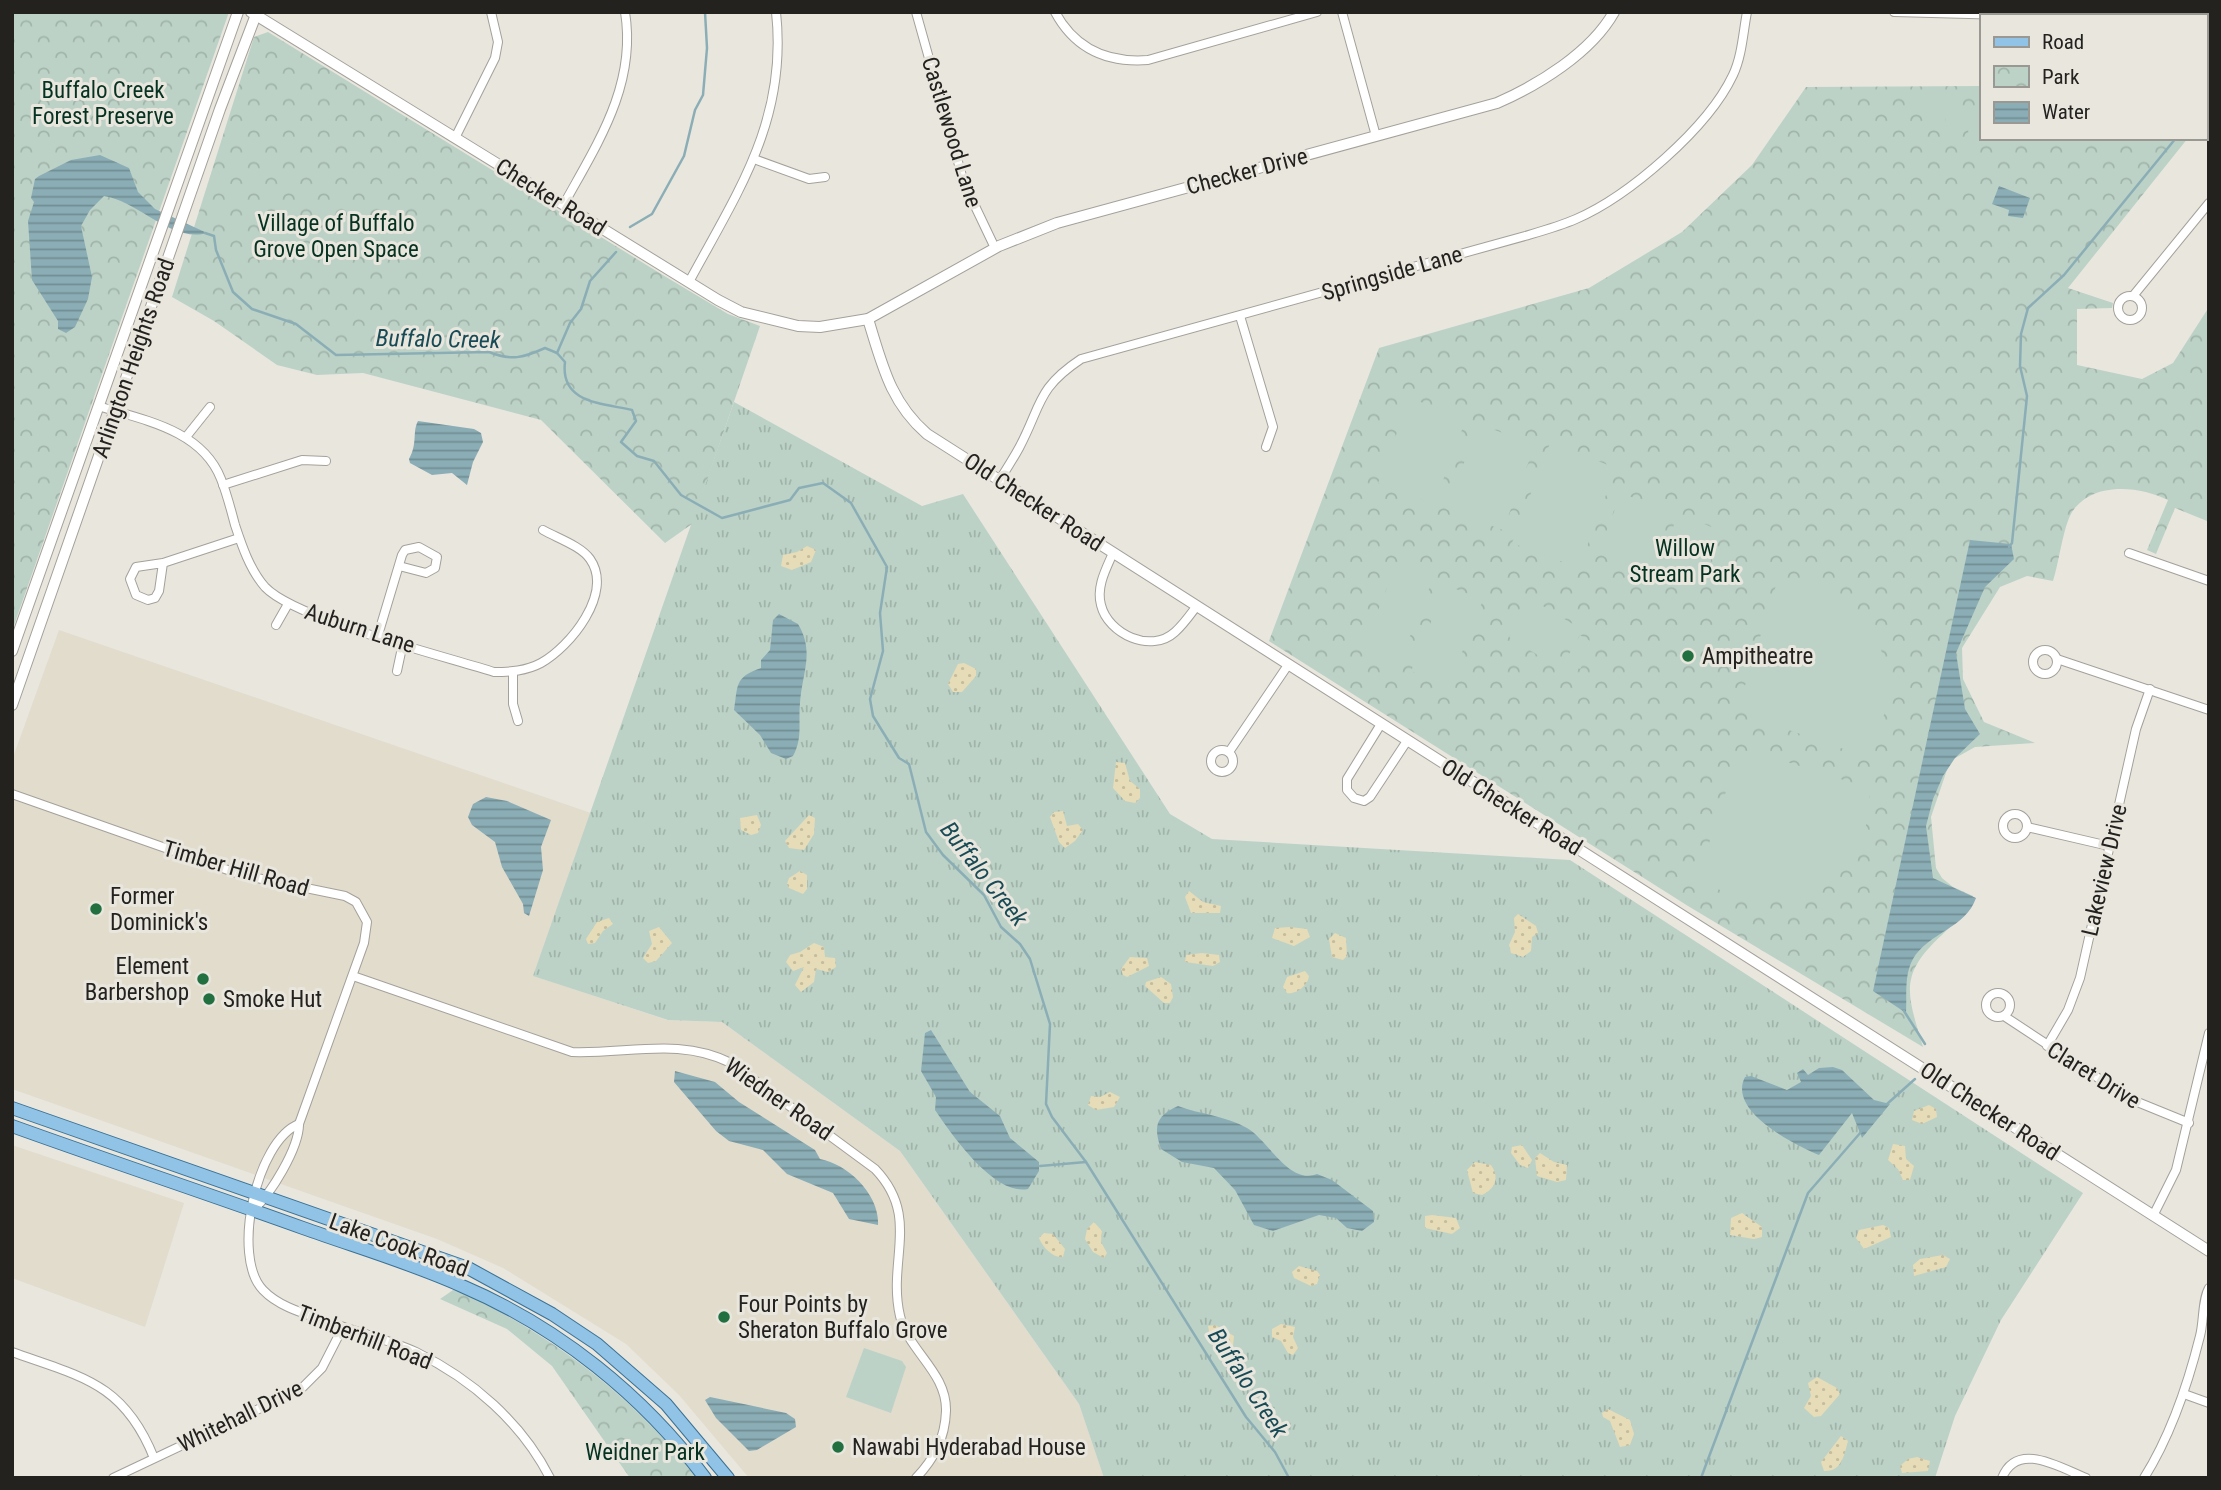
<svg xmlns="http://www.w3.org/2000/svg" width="2221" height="1490" font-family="'Roboto Condensed',sans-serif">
<defs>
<pattern id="grass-tufts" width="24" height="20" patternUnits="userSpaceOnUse" patternTransform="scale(1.75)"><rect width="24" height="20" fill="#bcd2c7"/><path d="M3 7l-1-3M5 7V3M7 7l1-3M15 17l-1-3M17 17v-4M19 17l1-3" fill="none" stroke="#a1b4aa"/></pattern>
<pattern id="sand-dots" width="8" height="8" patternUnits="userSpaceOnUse" patternTransform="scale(1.75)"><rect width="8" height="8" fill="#e6dcb7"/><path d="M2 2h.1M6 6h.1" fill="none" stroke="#c5bc9d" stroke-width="1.8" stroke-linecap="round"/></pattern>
<pattern id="park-crowns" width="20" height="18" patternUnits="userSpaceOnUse" patternTransform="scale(1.75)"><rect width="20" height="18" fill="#bcd2c7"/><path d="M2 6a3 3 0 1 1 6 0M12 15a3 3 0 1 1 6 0" fill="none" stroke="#a1b4aa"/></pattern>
<pattern id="water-rules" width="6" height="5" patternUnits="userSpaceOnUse" patternTransform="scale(1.75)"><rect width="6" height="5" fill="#8baeb6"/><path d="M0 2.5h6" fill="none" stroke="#718d93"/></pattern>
</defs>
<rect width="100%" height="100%" fill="#e9e6de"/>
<g fill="#e2dccd">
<path d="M59 630 591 813 534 976 667 1020 722 1022 900 1151 1079 1404 1104 1478H749L679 1395 626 1344 503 1268 437 1239 12 1089V760Z"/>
<path d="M12 1145 184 1203 145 1327 12 1278Z"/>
</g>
<path fill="url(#grass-tufts)" d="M734 402 922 506 963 494 1170 814 1212 839 1570 860 2083 1193 2001 1320 1955 1416 1935 1478H1104L1079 1404 900 1151 722 1022 668 1020 533 976Z"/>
<g fill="url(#sand-dots)">
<path d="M807 546 816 550 811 562 792 570 781 566 783 555 797 552Z"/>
<path d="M964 663 976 669V676L962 692H953L948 684 958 664Z"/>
<path d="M1116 762 1125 763 1130 781 1140 789V798L1135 803 1125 801 1113 788Z"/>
<path d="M1063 811 1067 826 1078 824 1083 830 1075 841 1065 848 1059 842 1050 817 1054 812Z"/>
<path d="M757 815 761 825 758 833 751 835 741 830 740 818Z"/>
<path d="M809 815 815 818 814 834 804 850 789 848 785 841Z"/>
<path d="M800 871 807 875V889L803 894 789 888 787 884 789 878Z"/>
<path d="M1189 891 1203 902 1221 906 1220 913H1191L1185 897Z"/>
<path d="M1518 914 1536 926 1538 933 1532 937 1531 951 1523 957 1511 953 1509 945 1515 932 1514 918Z"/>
<path d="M609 918 613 924 603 931 595 943 588 944 586 939 597 922Z"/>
<path d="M659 927 672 943 656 961 648 963 643 958 652 944 649 931Z"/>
<path d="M1290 927 1307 929 1310 937 1294 946 1272 938 1275 928Z"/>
<path d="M1335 933 1346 938 1347 956 1343 960 1332 957 1329 939Z"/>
<path d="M814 943 824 947 825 957 835 958 836 967 828 972 816 969 814 982 801 992 795 985 804 967 793 971 786 962 790 955 800 952Z"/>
<path d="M1202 953 1219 955 1220 962 1213 966 1185 962 1186 955Z"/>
<path d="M1130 957 1147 958 1149 966 1127 977 1123 975 1121 969Z"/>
<path d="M1305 971 1309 976C1308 985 1296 995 1287 993L1283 987 1287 977Z"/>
<path d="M1161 977 1171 984 1173 997 1170 1003H1164L1145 986 1146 982Z"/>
<path d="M1110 1092 1120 1097 1114 1107 1096 1110 1088 1105 1091 1096 1100 1097Z"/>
<path d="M1929 1105 1936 1109 1937 1117 1922 1124 1912 1120 1914 1111Z"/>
<path d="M1893 1144 1905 1146 1906 1159 1914 1166 1910 1180H1903L1898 1169 1888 1160Z"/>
<path d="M1522 1145 1532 1160 1528 1168 1520 1165 1511 1153 1512 1147Z"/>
<path d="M1540 1153 1554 1162 1567 1165 1566 1180 1557 1182 1537 1176 1535 1158Z"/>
<path d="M1475 1162 1491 1165C1500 1178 1495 1189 1482 1195L1473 1193 1467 1170Z"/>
<path d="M1742 1213 1762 1227V1237L1754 1239 1730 1235 1731 1218Z"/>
<path d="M1432 1215 1456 1218 1460 1228 1452 1234 1425 1228V1216Z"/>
<path d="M1094 1222 1102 1231 1101 1242 1107 1253 1104 1258 1093 1252 1085 1239 1087 1229Z"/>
<path d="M1883 1225 1889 1228 1891 1237 1864 1249 1856 1238 1859 1230Z"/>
<path d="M1044 1233 1053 1234 1065 1249 1063 1257C1053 1258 1043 1248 1039 1238Z"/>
<path d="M1943 1255 1950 1259 1946 1267 1914 1276 1913 1265 1920 1259Z"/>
<path d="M1299 1266 1317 1271 1320 1275 1317 1284 1311 1286 1294 1278 1292 1272Z"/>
<path d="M1281 1324 1295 1327 1293 1337 1298 1348 1293 1355 1288 1353 1281 1341 1272 1337V1329Z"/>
<path d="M1215 1325 1234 1336 1233 1346 1227 1347 1210 1336 1208 1326Z"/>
<path d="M1817 1377 1837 1388 1840 1394 1821 1416 1814 1417 1804 1408 1811 1396 1808 1383Z"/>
<path d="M1608 1409 1630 1420 1634 1434 1630 1445 1620 1447 1610 1421 1603 1417 1602 1413Z"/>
<path d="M1841 1436 1848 1441C1844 1455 1842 1472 1824 1471L1821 1462Z"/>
<path d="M1917 1457 1930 1461 1928 1471 1902 1473 1900 1466 1908 1459Z"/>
</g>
<g fill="url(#park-crowns)">
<path d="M12 12H229L12 631Z"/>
<path d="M268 32 666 277 728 314 760 326 692 524 665 543 541 420 363 373 317 375 277 365 214 321 172 297 254 37Z"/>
<path d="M1981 86V138H2188L2068 288 2113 303 2112 308 2077 309V365L2142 379 2173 363 2209 307V516L2207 521 2175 508 2156 554 2147 550 2168 500C2139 486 2093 481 2072 512 2063 527 2059 563 2053 581L2027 576 2000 587 1962 648 1963 679 1984 722 2035 743 1975 747 1950 761 1931 817 1936 868 1942 878 1953 887 1973 896C1965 914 1956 921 1943 934 1898 975 1907 993 1923 1047L1688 906 1269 641 1379 348 1589 288 1682 232 1752 165 1806 87Z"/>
<path d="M456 1288C557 1340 625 1389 698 1478H630L552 1366 507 1329 440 1299Z"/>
</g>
<g fill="#bcd2c7">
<path d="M1925 94H1941L1940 129 1924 128Z"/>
<path d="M1946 94 1962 95 1961 129H1945Z"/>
<path d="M1969 109H1981V138H1968Z"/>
<path d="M1410 398 1466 419 1434 504 1378 483Z"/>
<path d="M1479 424 1535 445 1503 530 1446 509Z"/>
<path d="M1550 443 1616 468 1579 568 1512 543Z"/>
<path d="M1621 493 1665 510 1642 570 1598 554Z"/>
<path d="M1678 514 1722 531 1699 592 1655 575Z"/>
<path d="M1396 565 1433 579 1398 666 1362 651Z"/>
<path d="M1778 579C1795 582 1816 584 1831 592 1870 611 1893 659 1887 701 1884 720 1875 740 1867 757L1754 718 1741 710 1739 705Z"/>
<path d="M1446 585 1483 600 1448 687 1411 671Z"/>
<path d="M1533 600 1576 626 1552 664 1509 637Z"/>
<path d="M1580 635 1595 644 1580 669 1565 661Z"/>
<path d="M1749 750 1869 788C1877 849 1820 907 1759 901 1736 899 1717 890 1698 877L1738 755Z"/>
<path d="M864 1348 902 1361 906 1367 891 1413 846 1397Z"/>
</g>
<g fill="url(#water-rules)">
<path d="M100 155 129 168 138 192 155 209 207 233C171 243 139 201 104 196L90 210 81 226 92 277 88 299 75 327 66 333 58 329V321L32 280 28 221 34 202 31 198 35 179 39 176 71 160Z"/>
<path d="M1999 186 2030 198 2023 218 2008 216 2009 210 1992 204Z"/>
<path d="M418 421 474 429 481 433 483 442 473 462 467 485 452 473 432 475 410 463 409 459C418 443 412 432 418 421Z"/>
<path d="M1970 540 2011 544 2014 559 1985 587 1956 653 1965 709 1980 734 1955 758 1943 776 1933 799 1926 826 1933 878 1976 898C1966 928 1928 933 1913 959 1904 975 1907 995 1906 1013L1873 991Z"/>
<path d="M779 614 798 624C815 652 802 673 800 703 798 722 803 738 793 756L786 759 771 753 760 735 734 710C738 686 734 677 761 668V660L770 650 773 620Z"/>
<path d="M486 797 507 801 551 820 541 847 543 870 529 916 524 913 523 904 502 867 495 842 472 825 468 817 473 804Z"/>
<path d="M931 1030 970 1092 1000 1116 1010 1138 1039 1162V1171L1028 1189C994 1196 952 1135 935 1110L936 1097 921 1071 925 1033Z"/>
<path d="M1833 1067 1842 1070 1874 1100 1890 1104 1862 1138 1852 1113 1819 1155C1796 1145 1727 1112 1745 1077L1751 1076 1787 1090 1801 1082 1797 1073 1803 1069 1808 1075 1819 1068Z"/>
<path d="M675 1071 715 1082 739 1102 815 1150 820 1159C848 1164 880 1195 878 1225L849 1219 833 1193 787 1174 763 1150 729 1141 716 1131 674 1082Z"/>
<path d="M1178 1106C1199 1114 1227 1116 1247 1128 1268 1140 1289 1185 1317 1174L1332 1180 1373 1211 1374 1222 1362 1231 1347 1228 1336 1218 1319 1215 1273 1231 1254 1225 1235 1190 1214 1168 1182 1162 1161 1149C1153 1126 1156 1116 1178 1106Z"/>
<path d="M710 1397 786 1413 795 1419 796 1427 757 1450 749 1451 716 1418 705 1400Z"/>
</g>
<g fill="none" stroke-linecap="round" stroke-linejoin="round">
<g stroke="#8baeb6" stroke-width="2.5">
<path d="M2205 102 2209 98"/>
<path d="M630 227 652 214 684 156 695 110 703 95 707 48 705 12"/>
<path d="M205 233 214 236 216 250 233 292 252 309 296 324 336 355 489 352C511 361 523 358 545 348L557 353 565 362C560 403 601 403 632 410L636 421 621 442 637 456 654 461 681 495 722 518 790 500 799 488 823 483 851 503 887 567 880 613 883 651 870 699 873 716 899 758 909 764 926 832 943 855 984 895 1001 927 1020 944 1030 959 1050 1024 1046 1104 1052 1117 1086 1162 1246 1417 1275 1452 1289 1478"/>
<path d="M557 353 570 323 581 309 590 281 616 252"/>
<path d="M2009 547 2012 543 2027 396 2020 366 2021 334 2028 308 2064 275 2176 138"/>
<path d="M1904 1011 1925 1044"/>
<path d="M1887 1104 1915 1079"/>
<path d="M1040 1166 1086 1162"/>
<path d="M1701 1478 1808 1193 1861 1132"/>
</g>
<g stroke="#a4a19a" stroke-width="10">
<g id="street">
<path d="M916 12 964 183 995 248"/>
<path d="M1055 12C1075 49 1108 63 1148 60L1317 12"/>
<path d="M1342 12 1376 136"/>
<path d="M1894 12 2044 16"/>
<path d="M2200 12V16"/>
<path d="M2051 16V12"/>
<path d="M2205 19H2209"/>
<path d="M455 138 495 58 498 42 491 12"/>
<path d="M754 159 809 179 825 177"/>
<path d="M564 204C597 144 637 85 625 12"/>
<path d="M689 282C737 193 788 120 776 12"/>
<circle cx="2130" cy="308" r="12"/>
<path d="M2133 296 2209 203"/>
<path d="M1240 316 1273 427 1266 447"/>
<path d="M98 406C144 420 202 430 221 479 227 494 231 510 235 525 242 546 250 570 265 587 295 619 444 656 494 672 510 672 526 671 541 663 570 647 614 593 590 559 581 546 557 538 543 530"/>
<path d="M186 437 210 407"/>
<path d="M999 481C1006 470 1013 459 1019 448 1042 405 1036 389 1081 359L1525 236C1542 231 1560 226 1576 219 1629 196 1708 128 1733 75 1742 56 1743 33 1747 12"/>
<path d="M223 485 302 460 326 461"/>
<path d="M1113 553C1106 569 1096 587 1101 605 1108 634 1151 654 1175 632 1183 625 1190 615 1196 607"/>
<path d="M2129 553 2209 581"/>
<path d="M163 563 136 567 130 579 136 595 148 600 155 598 159 591 163 563 239 538"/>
<path d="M276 625 288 604"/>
<path d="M378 635 402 555 405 550 419 547 437 557 435 568 426 573 399 566"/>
<circle cx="2045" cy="662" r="12"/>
<path d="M2057 659 2209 710"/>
<path d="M397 671 403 643"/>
<path d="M513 672V704L518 721"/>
<path d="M1381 724 1347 779V790L1354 798 1364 801 1370 797 1407 741"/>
<circle cx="1222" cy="761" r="11"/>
<path d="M1229 752 1288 665"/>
<path d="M12 794 242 875 345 896 356 902 367 922 364 943 299 1124C299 1148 271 1194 253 1210"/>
<circle cx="2015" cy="826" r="12"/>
<path d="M2027 827 2109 846"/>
<path d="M353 976 572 1052C628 1054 680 1037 731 1063L875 1169C921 1217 887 1260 900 1316 908 1351 947 1372 946 1411 945 1439 934 1459 916 1478"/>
<circle cx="1998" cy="1005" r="12"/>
<path d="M2004 1016 2130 1099 2189 1123"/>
<path d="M2047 1046 2068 1010 2080 978 2136 729 2150 689"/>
<path d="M299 1124C256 1141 231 1257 263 1290 281 1309 311 1315 335 1324 362 1334 390 1340 416 1352 472 1379 522 1423 550 1478"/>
<path d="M2153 1216 2176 1170 2209 1033"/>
<path d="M12 1352C82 1377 124 1383 154 1458"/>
<path d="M2184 1394 2209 1403"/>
<path d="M113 1478 301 1389 322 1368 343 1327"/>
<path d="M2002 1478C2017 1440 2061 1468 2086 1478"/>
<path d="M2144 1478C2171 1435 2188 1384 2200 1336 2204 1321 2202 1300 2209 1288"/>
</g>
</g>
<g stroke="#a4a19a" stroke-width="12">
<g id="secondary">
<path d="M251 12 718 300 741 312 798 326 820 327 868 319 999 246 1057 223 1497 103C1538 85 1591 53 1614 12"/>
<path d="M868 319C882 364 890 402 927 434L2209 1251"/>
<path d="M12 651 238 12"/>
<path d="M12 705 220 109 257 12"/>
</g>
</g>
<g stroke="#3a7195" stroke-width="14">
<g id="primary">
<path d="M12 1108 468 1268 552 1314 597 1344 666 1404 728 1478"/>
<path d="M12 1126C109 1161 206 1193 303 1228 356 1247 411 1263 462 1286 558 1327 643 1395 705 1478"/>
</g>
</g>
<use href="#street" stroke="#fff" stroke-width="8"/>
<use href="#secondary" stroke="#fff" stroke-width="10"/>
<use href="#primary" stroke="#90c3e6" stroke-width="12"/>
</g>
<g fill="#22703f" stroke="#e9e6de" stroke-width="2.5">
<circle cx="1688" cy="656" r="7"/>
<circle cx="96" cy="909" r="7"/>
<circle cx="203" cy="979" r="7"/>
<circle cx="209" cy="999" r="7"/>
<circle cx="724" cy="1317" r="7"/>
<circle cx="838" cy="1447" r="7"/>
</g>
<g text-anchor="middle" stroke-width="6" stroke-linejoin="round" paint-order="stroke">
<g font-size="23" fill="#053221" stroke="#e9e6de">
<text x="103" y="98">Buffalo Creek<tspan x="103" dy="26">Forest Preserve</tspan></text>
<text x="336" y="231">Village of Buffalo<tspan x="336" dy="26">Grove Open Space</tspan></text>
<text x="1685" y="556">Willow<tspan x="1685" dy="26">Stream Park</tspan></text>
<text x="645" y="1460">Weidner Park</text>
</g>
<g font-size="23" fill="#23221f" stroke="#e9e6de">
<text transform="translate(952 132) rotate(73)" y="8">Castlewood Lane</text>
<text transform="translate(1247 171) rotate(-15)" y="8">Checker Drive</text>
<text transform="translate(551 197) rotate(32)" y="8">Checker Road</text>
<text transform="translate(1392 273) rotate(-16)" y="8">Springside Lane</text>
<text transform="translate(133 358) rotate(-71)" y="8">Arlington Heights Road</text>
<text transform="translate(1034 502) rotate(33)" y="8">Old Checker Road</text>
<text transform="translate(360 628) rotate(18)" y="8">Auburn Lane</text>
<text transform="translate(1512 807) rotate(32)" y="8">Old Checker Road</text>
<text transform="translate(236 868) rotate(16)" y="8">Timber Hill Road</text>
<text transform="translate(2104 870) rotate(-77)" y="8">Lakeview Drive</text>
<text transform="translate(2094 1075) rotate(32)" y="8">Claret Drive</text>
<text transform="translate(779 1099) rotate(35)" y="8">Wiedner Road</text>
<text transform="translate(1990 1111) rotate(33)" y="8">Old Checker Road</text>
<text transform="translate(399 1245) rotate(20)" y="8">Lake Cook Road</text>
<text transform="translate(365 1337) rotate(21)" y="8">Timberhill Road</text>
<text transform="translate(240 1416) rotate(-26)" y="8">Whitehall Drive</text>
</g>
<g font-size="23" fill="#23221f" stroke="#e9e6de" text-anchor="start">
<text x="1702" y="664">Ampitheatre</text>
<text x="110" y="904">Former<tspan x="110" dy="26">Dominick's</tspan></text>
<text x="189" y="974" text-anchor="end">Element<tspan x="189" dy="26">Barbershop</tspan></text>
<text x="223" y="1007">Smoke Hut</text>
<text x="738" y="1312">Four Points by<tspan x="738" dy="26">Sheraton Buffalo Grove</tspan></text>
<text x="852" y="1455">Nawabi Hyderabad House</text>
</g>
<g font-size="24" font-style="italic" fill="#184b56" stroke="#e9e6de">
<text transform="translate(438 339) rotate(1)" y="8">Buffalo Creek</text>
<text transform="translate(984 874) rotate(52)" y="8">Buffalo Creek</text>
<text transform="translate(1248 1383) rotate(57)" y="8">Buffalo Creek</text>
</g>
</g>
<rect width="2221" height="1490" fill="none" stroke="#23221f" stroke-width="28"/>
<rect x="1980" y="14" width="228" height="126" fill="#e9e6de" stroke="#9a9892" stroke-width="2"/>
<rect x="1994" y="37" width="35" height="10" fill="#90c3e6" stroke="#9a9892" stroke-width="2"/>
<text x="2042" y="49" font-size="21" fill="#23221f">Road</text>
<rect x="1994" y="66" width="35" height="21" fill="url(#park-crowns)" stroke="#9a9892" stroke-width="2"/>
<text x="2042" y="84" font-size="21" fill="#23221f">Park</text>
<rect x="1994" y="102" width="35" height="21" fill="url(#water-rules)" stroke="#9a9892" stroke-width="2"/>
<text x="2042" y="119" font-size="21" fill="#23221f">Water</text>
</svg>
